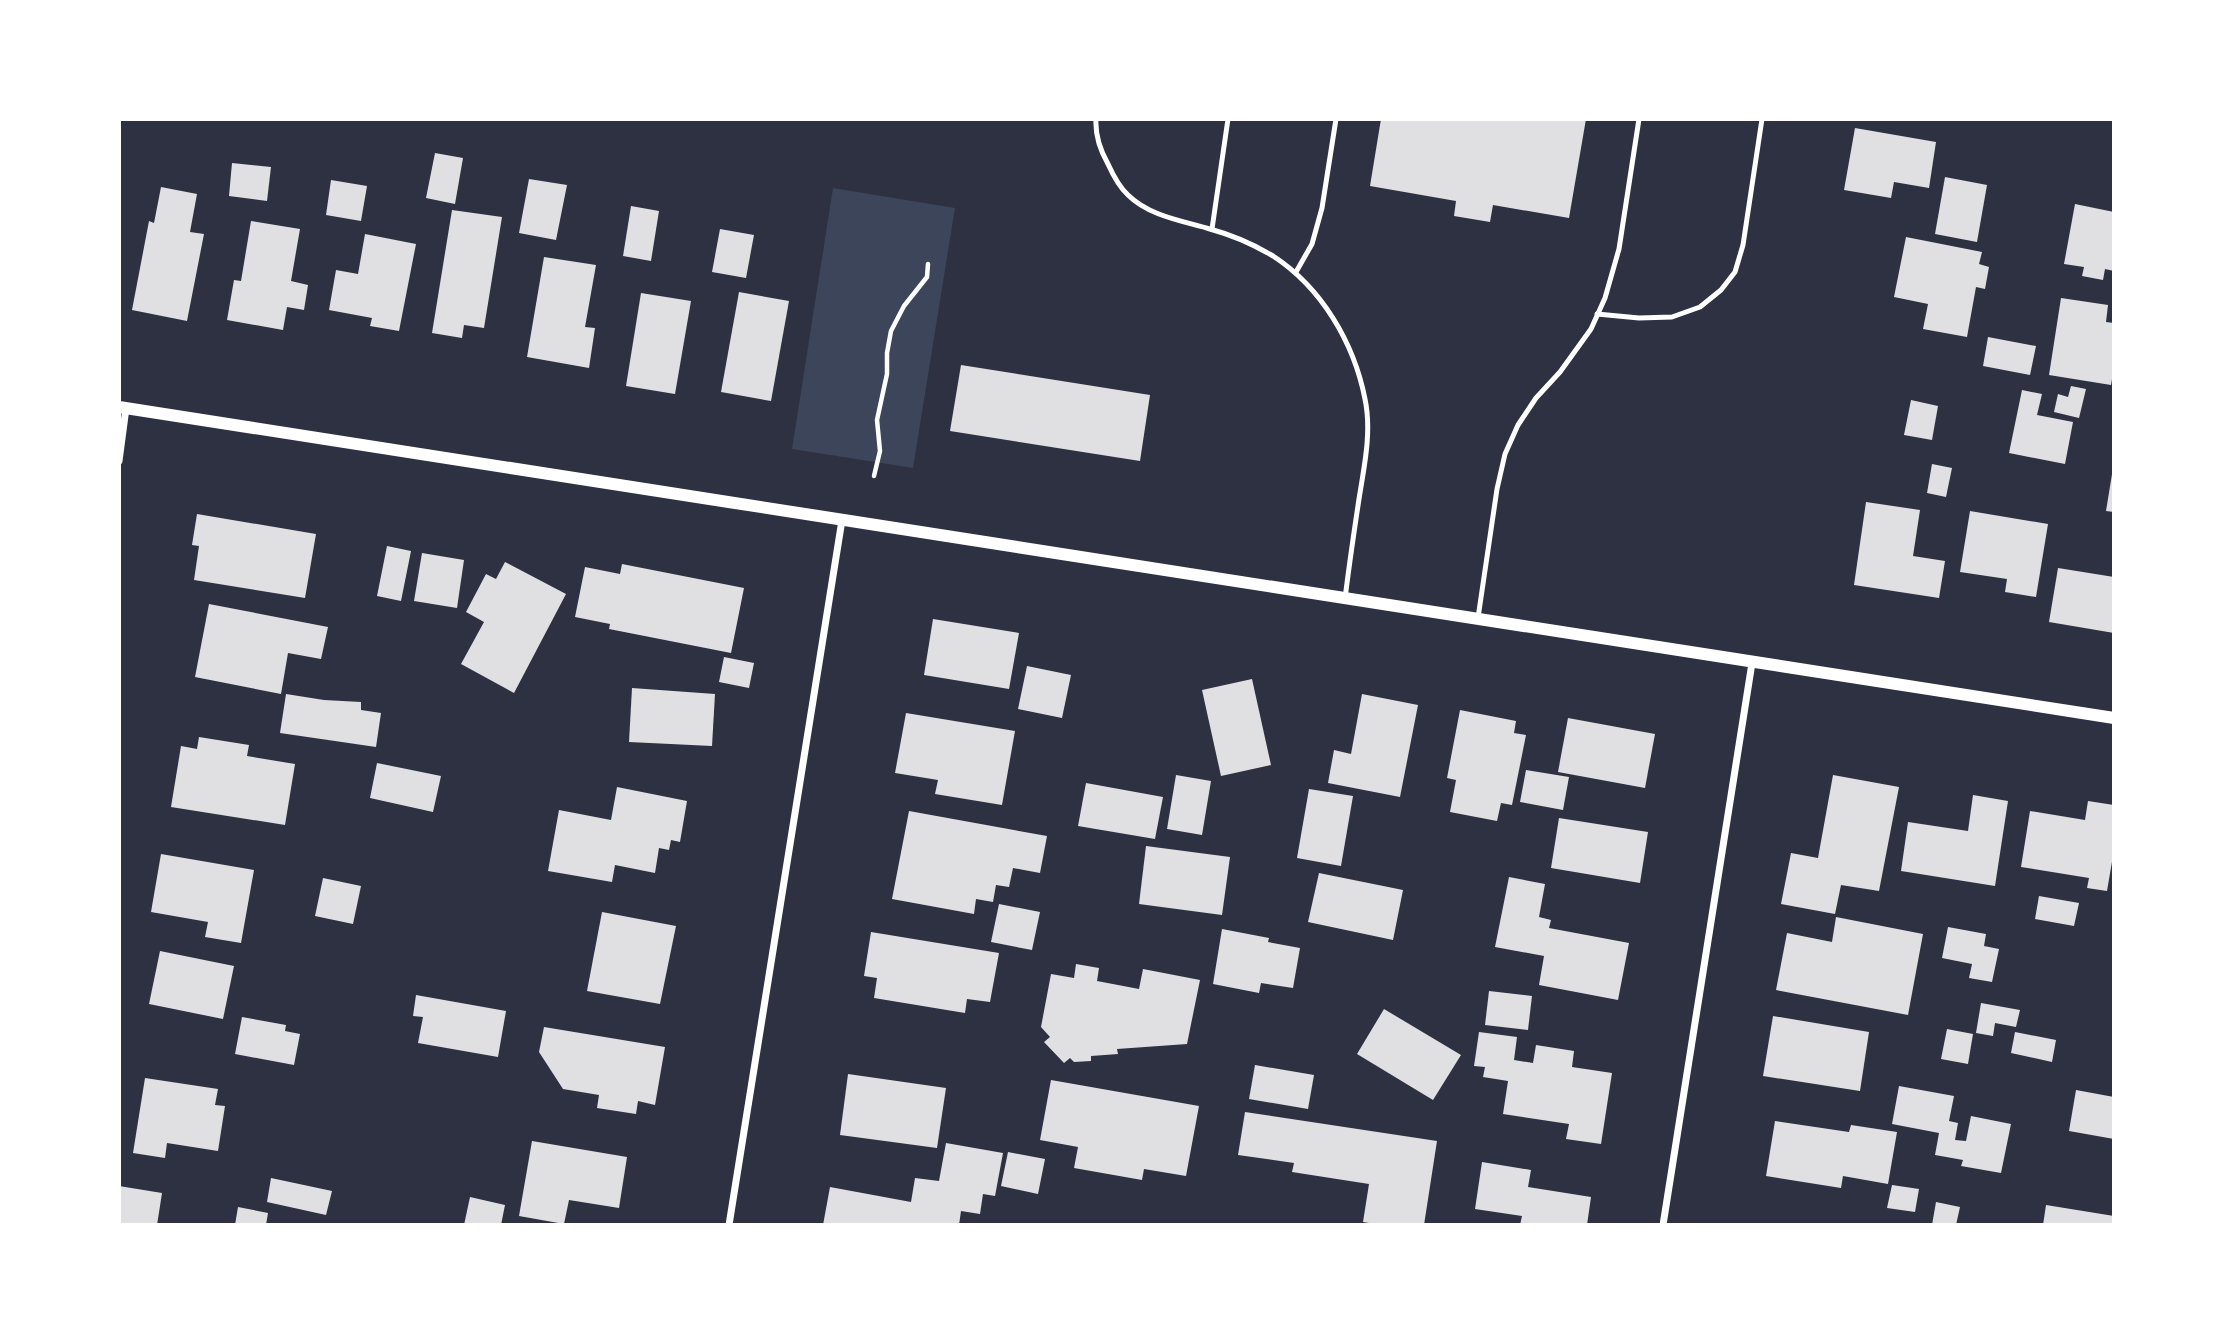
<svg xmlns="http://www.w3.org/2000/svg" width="2233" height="1344" font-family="Helvetica,sans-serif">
<rect width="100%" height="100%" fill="#2d3142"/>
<path fill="#3c4559" d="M833 188 955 208 913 468 792 449Z"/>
<g fill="#e0e0e3">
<path d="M1381 119H1586L1569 218 1493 205 1490 222 1454 216 1456 201 1370 186Z"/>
<path d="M1855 128 1936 142 1929 188 1894 182 1891 198 1844 190Z"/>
<path d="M435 153 463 158 455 204 426 198Z"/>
<path d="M232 163 271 167 267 201 229 196Z"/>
<path d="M1945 177 1987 185 1977 242 1935 234Z"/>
<path d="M529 179 567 185 556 240 519 233Z"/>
<path d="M331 180 367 186 361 221 326 215Z"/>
<path d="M161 187 197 194 190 232 204 234 187 321 132 310 149 221 154 223Z"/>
<path d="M2075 204 2114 212V271L2105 269 2103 280 2082 276 2084 267 2064 264Z"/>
<path d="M631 206 659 211 651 261 623 256Z"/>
<path d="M452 210 502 217 484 328 464 325 462 338 432 333Z"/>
<path d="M251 221 300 229 291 281 308 285 304 310 287 307 283 330 227 320 234 280 241 281Z"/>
<path d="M720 229 754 235 746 278 712 272Z"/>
<path d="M365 234 416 244 399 331 370 326 372 318 329 310 336 270 358 274Z"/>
<path d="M1906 237 1982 252 1979 264 1989 267 1985 289 1976 287 1967 337 1923 329 1928 304 1894 297Z"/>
<path d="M544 257 596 265 585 327 595 328 589 368 527 357Z"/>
<path d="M739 292 789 301 771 401 721 392Z"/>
<path d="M641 293 691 301 675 394 626 386Z"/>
<path d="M2061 298 2108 305 2106 322 2114 323V367L2111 385 2049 375Z"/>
<path d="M1988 337 2036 346 2030 375 1983 366Z"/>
<path d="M961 365 1150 395 1140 461 950 431Z"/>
<path d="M2071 386 2086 389 2079 418 2054 412 2058 394 2068 397Z"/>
<path d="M2022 390 2042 394 2037 415 2073 422 2065 464 2009 453Z"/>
<path d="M1911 400 1938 406 1932 440 1904 435Z"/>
<path d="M1932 464 1952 468 1946 497 1927 493Z"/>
<path d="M2113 468H2114V512L2106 511Z"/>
<path d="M1866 502 1920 510 1913 556 1945 561 1939 598 1854 585Z"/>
<path d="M1970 511 2048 524 2036 597 2005 592 2007 579 1960 572Z"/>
<path d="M197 514 316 534 305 598 194 580 199 546 192 545Z"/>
<path d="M387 546 411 551 401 601 377 596Z"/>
<path d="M422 553 464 560 457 608 414 601Z"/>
<path d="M505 562 566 594 514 693 461 664 484 622 466 612 486 574 496 579Z"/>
<path d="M622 564 744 588 731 653 609 629 610 624 575 617 585 567 620 574Z"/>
<path d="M2058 568 2114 577V633L2049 622Z"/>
<path d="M209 604 328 627 321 659 288 653 281 694 195 677Z"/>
<path d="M933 619 1019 633 1009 689 924 675Z"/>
<path d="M724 657 754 663 749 688 719 682Z"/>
<path d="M1027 666 1071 675 1062 718 1018 709Z"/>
<path d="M1252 679 1271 765 1221 776 1202 690Z"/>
<path d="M632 688 715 694 712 746 629 742Z"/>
<path d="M286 694 324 700 361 702V710L381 713 376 747 280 733Z"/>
<path d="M1362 694 1418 705 1400 797 1328 783 1334 750 1351 754Z"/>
<path d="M1460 710 1516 721 1514 733 1526 735 1512 805 1501 803 1497 821 1450 812 1456 780 1447 778Z"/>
<path d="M906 713 1015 731 1002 805 935 794 938 780 895 773Z"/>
<path d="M1568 718 1655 734 1645 788 1558 772Z"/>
<path d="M199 737 249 745 247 756 295 764 285 825 171 807 181 746 197 749Z"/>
<path d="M377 763 441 776 433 812 370 798Z"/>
<path d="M1526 770 1569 777 1563 810 1520 802Z"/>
<path d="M1176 775 1211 781 1202 835 1167 829Z"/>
<path d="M1833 775 1899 787 1879 891 1841 885 1835 914 1781 904 1791 853 1818 858Z"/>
<path d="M1086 783 1163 797 1155 839 1078 826Z"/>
<path d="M617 787 687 801 680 842 671 840 669 850 659 848 655 873 615 865 612 882 548 871 559 810 611 820Z"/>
<path d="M1309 789 1353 796 1341 866 1297 858Z"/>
<path d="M1973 795 2008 801 1995 886 1901 871 1908 822 1968 831Z"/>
<path d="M2088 801 2114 805V850L2107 891 2087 888 2089 878 2021 867 2030 811 2085 820Z"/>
<path d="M909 811 1047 836 1040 873 1013 868 1009 887 996 885 993 902 976 899 974 914 892 899Z"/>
<path d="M1559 818 1648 832 1640 883 1551 868Z"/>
<path d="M1146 846 1230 857 1222 915 1139 904Z"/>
<path d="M161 854 254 870 241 943 205 937 208 922 151 912Z"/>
<path d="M1319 873 1403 890 1393 940 1308 922Z"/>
<path d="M1509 877 1545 884 1539 917 1551 920 1549 928 1629 943 1618 1000 1539 985 1544 956 1495 947Z"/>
<path d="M323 878 361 886 353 924 315 916Z"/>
<path d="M2039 896 2079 903 2074 926 2035 919Z"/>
<path d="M999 904 1040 912 1032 950 991 942Z"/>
<path d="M602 912 676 926 660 1004 587 991Z"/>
<path d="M1836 917 1923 934 1908 1015 1776 990 1787 933 1832 942Z"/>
<path d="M1948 927 1986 934 1984 946 1999 949 1992 982 1969 978 1972 964 1942 958Z"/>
<path d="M1222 929 1269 938 1268 942 1300 948 1293 988 1261 983 1259 993 1213 984Z"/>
<path d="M871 932 999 953 990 1002 967 999 965 1013 874 998 877 978 864 976Z"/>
<path d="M160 951 234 966 223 1019 149 1004Z"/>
<path d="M1076 964 1099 968 1097 981 1139 989 1143 969 1200 980 1187 1044 1117 1049 1118 1054 1091 1056V1061L1074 1062 1070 1058 1064 1063 1044 1042 1050 1037 1041 1027 1051 974 1074 978Z"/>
<path d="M1489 991 1532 996 1528 1030 1485 1025Z"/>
<path d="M416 995 506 1011 498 1057 418 1043 423 1017 413 1016Z"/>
<path d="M1981 1003 2020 1010 2016 1027 1995 1023 1993 1036 1976 1033Z"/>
<path d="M1384 1009 1461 1055 1433 1100 1357 1054Z"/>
<path d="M1773 1016 1869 1032 1860 1091 1763 1076Z"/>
<path d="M242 1017 286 1025 285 1031 300 1034 294 1065 235 1054Z"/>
<path d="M544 1027 665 1047 655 1105 638 1101 636 1114 597 1108 599 1095 563 1089 539 1052Z"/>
<path d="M1947 1029 1973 1034 1968 1064 1941 1059Z"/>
<path d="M1479 1032 1517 1037 1514 1060 1533 1063 1536 1045 1574 1051 1572 1067 1612 1073 1601 1144 1566 1139 1569 1124 1503 1114 1508 1081 1483 1077 1485 1067 1474 1066Z"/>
<path d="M2015 1032 2056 1040 2052 1062 2011 1053Z"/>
<path d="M1255 1065 1314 1075 1308 1109 1249 1099Z"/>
<path d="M848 1074 946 1088 937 1148 840 1135Z"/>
<path d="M145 1078 218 1089 215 1105 225 1106 218 1151 167 1143 165 1158 133 1153Z"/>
<path d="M1051 1080 1199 1106 1186 1176 1144 1169 1142 1180 1074 1168 1078 1147 1040 1140Z"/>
<path d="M1899 1086 1954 1096 1949 1121 1958 1123 1955 1140 1966 1141 1971 1116 2011 1124 2001 1173 1961 1166 1963 1160 1935 1155 1939 1133 1892 1124Z"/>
<path d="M2076 1090 2114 1097V1139L2069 1131Z"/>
<path d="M1245 1112 1437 1141 1424 1225H1381L1363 1222 1369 1184 1292 1172 1294 1163 1238 1155Z"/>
<path d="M1775 1121 1849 1132 1851 1125 1897 1132 1888 1184 1843 1176 1841 1188 1766 1176Z"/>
<path d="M532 1141 627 1157 619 1208 569 1200 564 1224 519 1216Z"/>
<path d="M946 1143 1003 1153 995 1196 983 1194 980 1214 961 1211 959 1225H823L830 1187 911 1202 915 1178 939 1181Z"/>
<path d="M1008 1152 1045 1159 1038 1194 1001 1186Z"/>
<path d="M1482 1162 1531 1170 1528 1187 1591 1197 1587 1225H1520L1522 1216 1475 1209Z"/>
<path d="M271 1178 332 1191 326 1215 267 1202Z"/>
<path d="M1892 1185 1919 1189 1915 1212 1887 1208Z"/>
<path d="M119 1186 162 1193 157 1225H119Z"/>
<path d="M470 1197 505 1205 501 1225H464Z"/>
<path d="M1936 1202 1960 1207 1956 1225H1932Z"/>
<path d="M2046 1205 2114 1216V1225H2043Z"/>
<path d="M238 1207 268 1213 266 1225H235Z"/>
</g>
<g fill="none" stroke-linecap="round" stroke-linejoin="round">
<path stroke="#fff" stroke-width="4.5" d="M874 476 880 451 877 420 887 374V353L891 331 904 306 927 277 928 264"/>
<g stroke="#fff" stroke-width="5">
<path d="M1096 119C1095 136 1100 150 1108 164 1113 175 1119 187 1128 195 1149 216 1183 221 1210 229 1232 235 1253 244 1273 256 1322 288 1354 343 1365 399 1372 432 1364 467 1359 499 1354 532 1349 566 1345 599"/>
<path d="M1212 229 1228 119"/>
<path d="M1296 272 1312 244 1322 208 1336 119"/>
<path d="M1597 314 1639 318 1672 317 1700 307 1721 290 1735 272 1743 245 1762 119"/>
<path d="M1478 618 1497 489 1505 454 1518 425 1536 398 1560 372 1591 329 1605 298 1619 249 1639 119"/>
</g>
<g stroke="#fff" stroke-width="7">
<path d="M119 461 126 408"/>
<path d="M729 1225 842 520"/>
<path d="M1663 1225 1752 663"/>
</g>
<path stroke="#fff" stroke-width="12" d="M119 407 2114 718"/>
</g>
<rect width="2233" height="1344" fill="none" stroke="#ffffff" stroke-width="242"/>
</svg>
